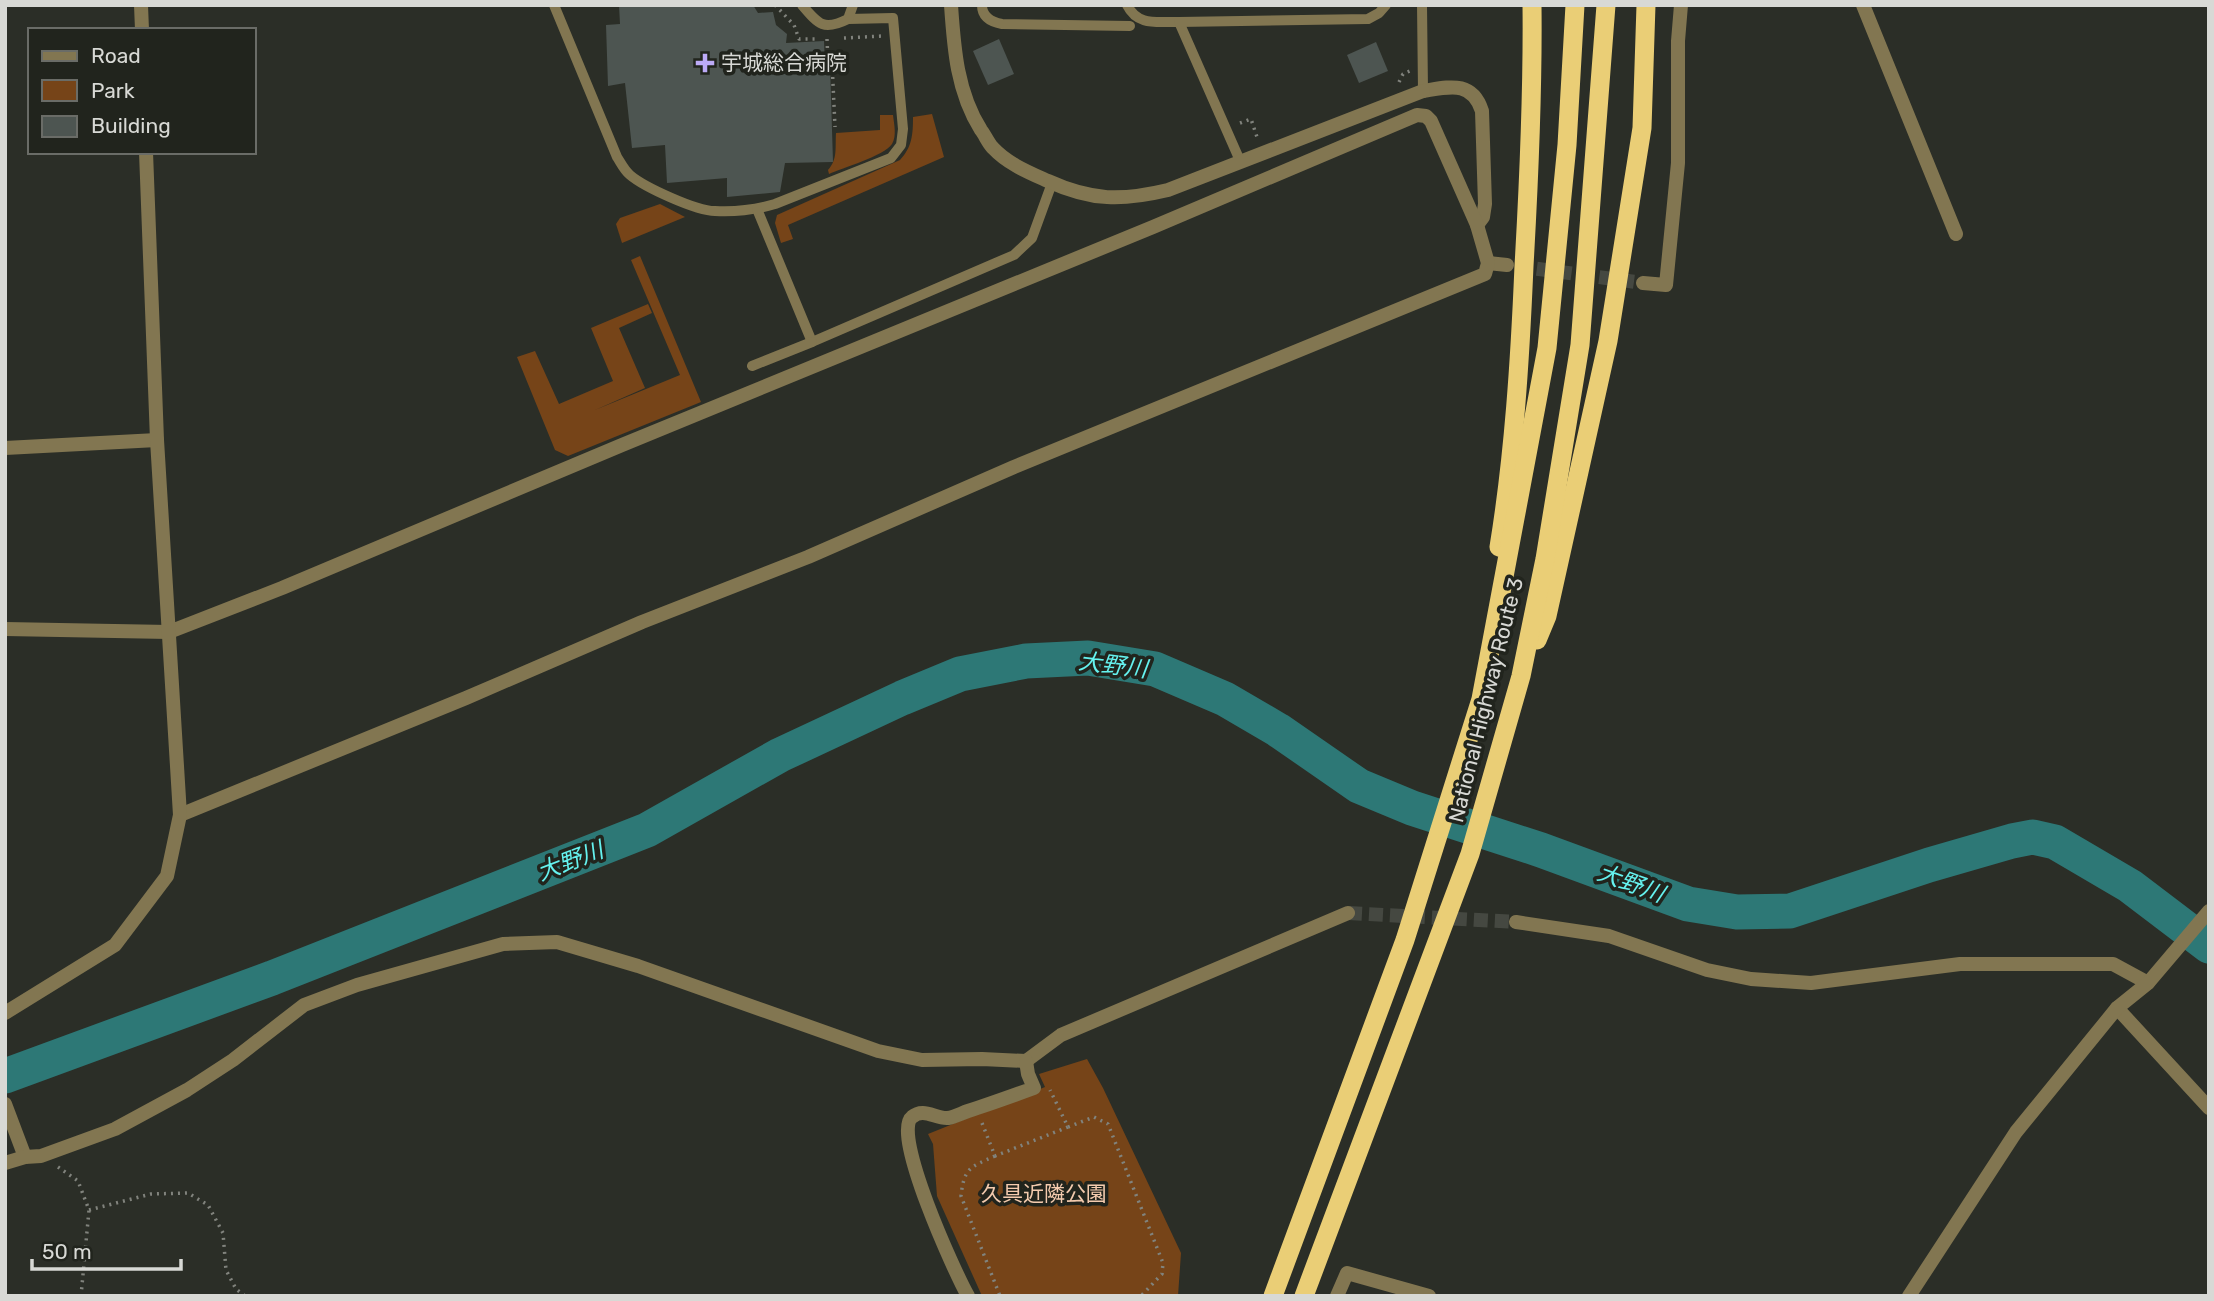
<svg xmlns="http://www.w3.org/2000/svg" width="2214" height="1301" font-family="Rubik,'Noto Sans JP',sans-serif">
<rect width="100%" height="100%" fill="#2b2e27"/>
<g fill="#764418">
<path d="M932 114 944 157 788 225 793 239 781 243 775 223 777 215 900 160C912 147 913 135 913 117Z"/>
<path d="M880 115H893C894 124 897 136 892 144 884 156 842 168 829 174L828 170C838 159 835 147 836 133L880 130Z"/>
<path d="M660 204 685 217 622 243 616 224 620 218Z"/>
<path d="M640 256 701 402 568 456 555 450 517 357 535 351 559 404 613 381 591 328 648 304 652 313 619 328 645 388 595 410 680 375 631 260Z"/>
<path d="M1087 1059 1103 1088 1181 1253 1178 1296H982L937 1196 933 1144 928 1134 1045 1087 1039 1074Z"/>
</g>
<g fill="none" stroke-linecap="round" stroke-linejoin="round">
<path stroke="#2d7876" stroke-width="35" d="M5 1076 272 978 647 830 780 755 902 698 960 674 1026 661 1088 658 1155 669 1225 699 1278 730 1359 786 1412 808 1541 850 1688 904 1737 912 1790 911 1929 865 2012 841 2033 837 2055 842 2130 886 2209 946"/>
</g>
<g fill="#4d5551">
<path d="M619 5H753L758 13 773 12 776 25 787 34 786 43 824 41 825 65H830L833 162 785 163 780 192 727 197V178L667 183 665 145 632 148 625 83 608 86 606 25 620 24Z"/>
<path d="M999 39 1014 74 988 85 973 51Z"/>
<path d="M1376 42 1388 71 1359 83 1347 55Z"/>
</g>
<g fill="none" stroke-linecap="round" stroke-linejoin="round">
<g stroke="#454841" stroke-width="14" stroke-dasharray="14 7" stroke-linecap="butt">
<path d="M1516 266 1643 283"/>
<path d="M1348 913 1516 922"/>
</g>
<g stroke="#81837d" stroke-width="3.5" stroke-dasharray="2 5" stroke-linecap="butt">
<path d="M775 5 794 25 799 39H819"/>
<path d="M844 38 882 36"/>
<path d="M827 39 828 62H832L835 127"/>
<path d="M1399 82 1403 74 1410 71"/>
<path d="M1240 123 1251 119 1257 137"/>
<path d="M982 1123 995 1156 1068 1127 1050 1090"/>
<path d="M1068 1127 1094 1117 1108 1124 1163 1263 1162 1274 1141 1296"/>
<path d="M995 1156C970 1167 964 1168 961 1196L1000 1296"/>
<path d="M58 1167 78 1181 89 1210 81 1296"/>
<path d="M89 1210 151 1194 188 1193 208 1205 223 1233 226 1270 236 1289 245 1296"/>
</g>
<g stroke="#827651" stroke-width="10">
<path d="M554 5 617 157C621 163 624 170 630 175 644 187 696 211 715 211 735 212 755 210 775 204L891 158 901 145 903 129 893 18 848 19"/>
<path d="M802 5C819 25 824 31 848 19L853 5"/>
<path d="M982 5C982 17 991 22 1002 24L1130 26"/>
<path d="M1127 5C1138 27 1158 21 1179 22L1241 163"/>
<path d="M1422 5 1423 91"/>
<path d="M1179 22 1368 19 1379 13 1386 5"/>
<path d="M757 209 812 342 1014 255 1032 238 1052 183"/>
<path d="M752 366 812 342"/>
</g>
<g stroke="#827651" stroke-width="14">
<path d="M141 5 142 30"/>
<path d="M1863 5 1956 234"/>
<path d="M1423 91C1449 87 1472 80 1482 111L1485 204 1483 217 1477 225"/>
<path d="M1488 263 1507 265"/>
<path d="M1643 283 1666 285 1678 163V41L1681 5"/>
<path d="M5 448 157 440"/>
<path d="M5 629 169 632 282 588 622 445 1153 227 1417 115 1426 116 1431 121 1477 225 1488 263 1485 274 1014 467 808 557 642 622 466 698 180 815"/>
<path d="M1516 922 1609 936 1707 970 1751 979 1811 983 1960 964H2113L2148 983"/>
<path d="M2117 1008 2209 1108"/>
<path d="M5 1013 115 945 167 876 180 815 157 440 146 152"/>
<path d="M5 1104 25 1157"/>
<path d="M5 1163 25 1157 41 1156 115 1129 187 1090 233 1060 304 1005 357 985 503 944 557 942 638 966 878 1051 922 1060 982 1059 1026 1061 1061 1035 1348 913"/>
<path d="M968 1296C955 1273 891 1133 912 1117 924 1107 935 1119 948 1118 954 1117 962 1113 968 1111 990 1104 1012 1096 1034 1088L1028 1074 1026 1061"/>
<path d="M1337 1296 1347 1273 1429 1296"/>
<path d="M1909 1296 2016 1132 2117 1008 2148 983 2209 911"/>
</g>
<path stroke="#827651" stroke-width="14" d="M951 5C954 49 957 92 981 130 985 135 988 143 993 148 1008 164 1028 172 1048 181 1092 201 1122 201 1168 190L1423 91"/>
<g stroke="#eace76" stroke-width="19">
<path d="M1499 547C1514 455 1520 360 1524 266 1529 179 1533 92 1532 5"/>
<path d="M1537 640 1547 616 1608 341 1642 128 1646 5"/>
<path d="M1273 1296 1405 940 1481 699 1547 348 1567 145 1575 5"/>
<path d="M1304 1296 1470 854 1521 676 1545 559 1580 345 1606 5"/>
</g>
</g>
<path fill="#bcaaf6" stroke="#21241d" stroke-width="2.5" d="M701.5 52.5h7v7h7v7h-7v7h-7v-7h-7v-7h7z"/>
<g text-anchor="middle" stroke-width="7" stroke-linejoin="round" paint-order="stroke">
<g font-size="21" fill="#d8d9d5" stroke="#21241d" text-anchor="start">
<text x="721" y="70">宇城総合病院</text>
</g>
<g font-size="21" fill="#d8d9d5" stroke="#21241d">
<text transform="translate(1486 700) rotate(-76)" y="7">National Highway Route 3</text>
</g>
<g font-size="21" fill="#f4cbae" stroke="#21241d">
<text x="1044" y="1201">久具近隣公園</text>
</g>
<g font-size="23" font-style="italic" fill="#65f2ef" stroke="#21241d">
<text transform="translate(1113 665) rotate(7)" y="8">大野川</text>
<text transform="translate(570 861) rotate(-21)" y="8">大野川</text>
<text transform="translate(1631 883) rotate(20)" y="8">大野川</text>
</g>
</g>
<rect width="2214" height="1301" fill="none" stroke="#d8d9d5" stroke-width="14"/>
<rect x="28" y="28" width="228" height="126" fill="#21241d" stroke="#6a6c67" stroke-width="2"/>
<rect x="42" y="51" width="35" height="10" fill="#827651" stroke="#6a6c67" stroke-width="2"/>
<text x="91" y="63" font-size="21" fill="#d8d9d5">Road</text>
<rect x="42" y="80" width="35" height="21" fill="#764418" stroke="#6a6c67" stroke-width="2"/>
<text x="91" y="98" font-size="21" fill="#d8d9d5">Park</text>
<rect x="42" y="116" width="35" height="21" fill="#4d5551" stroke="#6a6c67" stroke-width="2"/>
<text x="91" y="133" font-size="21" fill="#d8d9d5">Building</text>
<path d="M32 1259v10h149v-10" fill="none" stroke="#d8d9d5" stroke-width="3.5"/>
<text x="42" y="1259" font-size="21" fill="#d8d9d5" stroke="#21241d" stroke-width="5" paint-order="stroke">50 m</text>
</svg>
